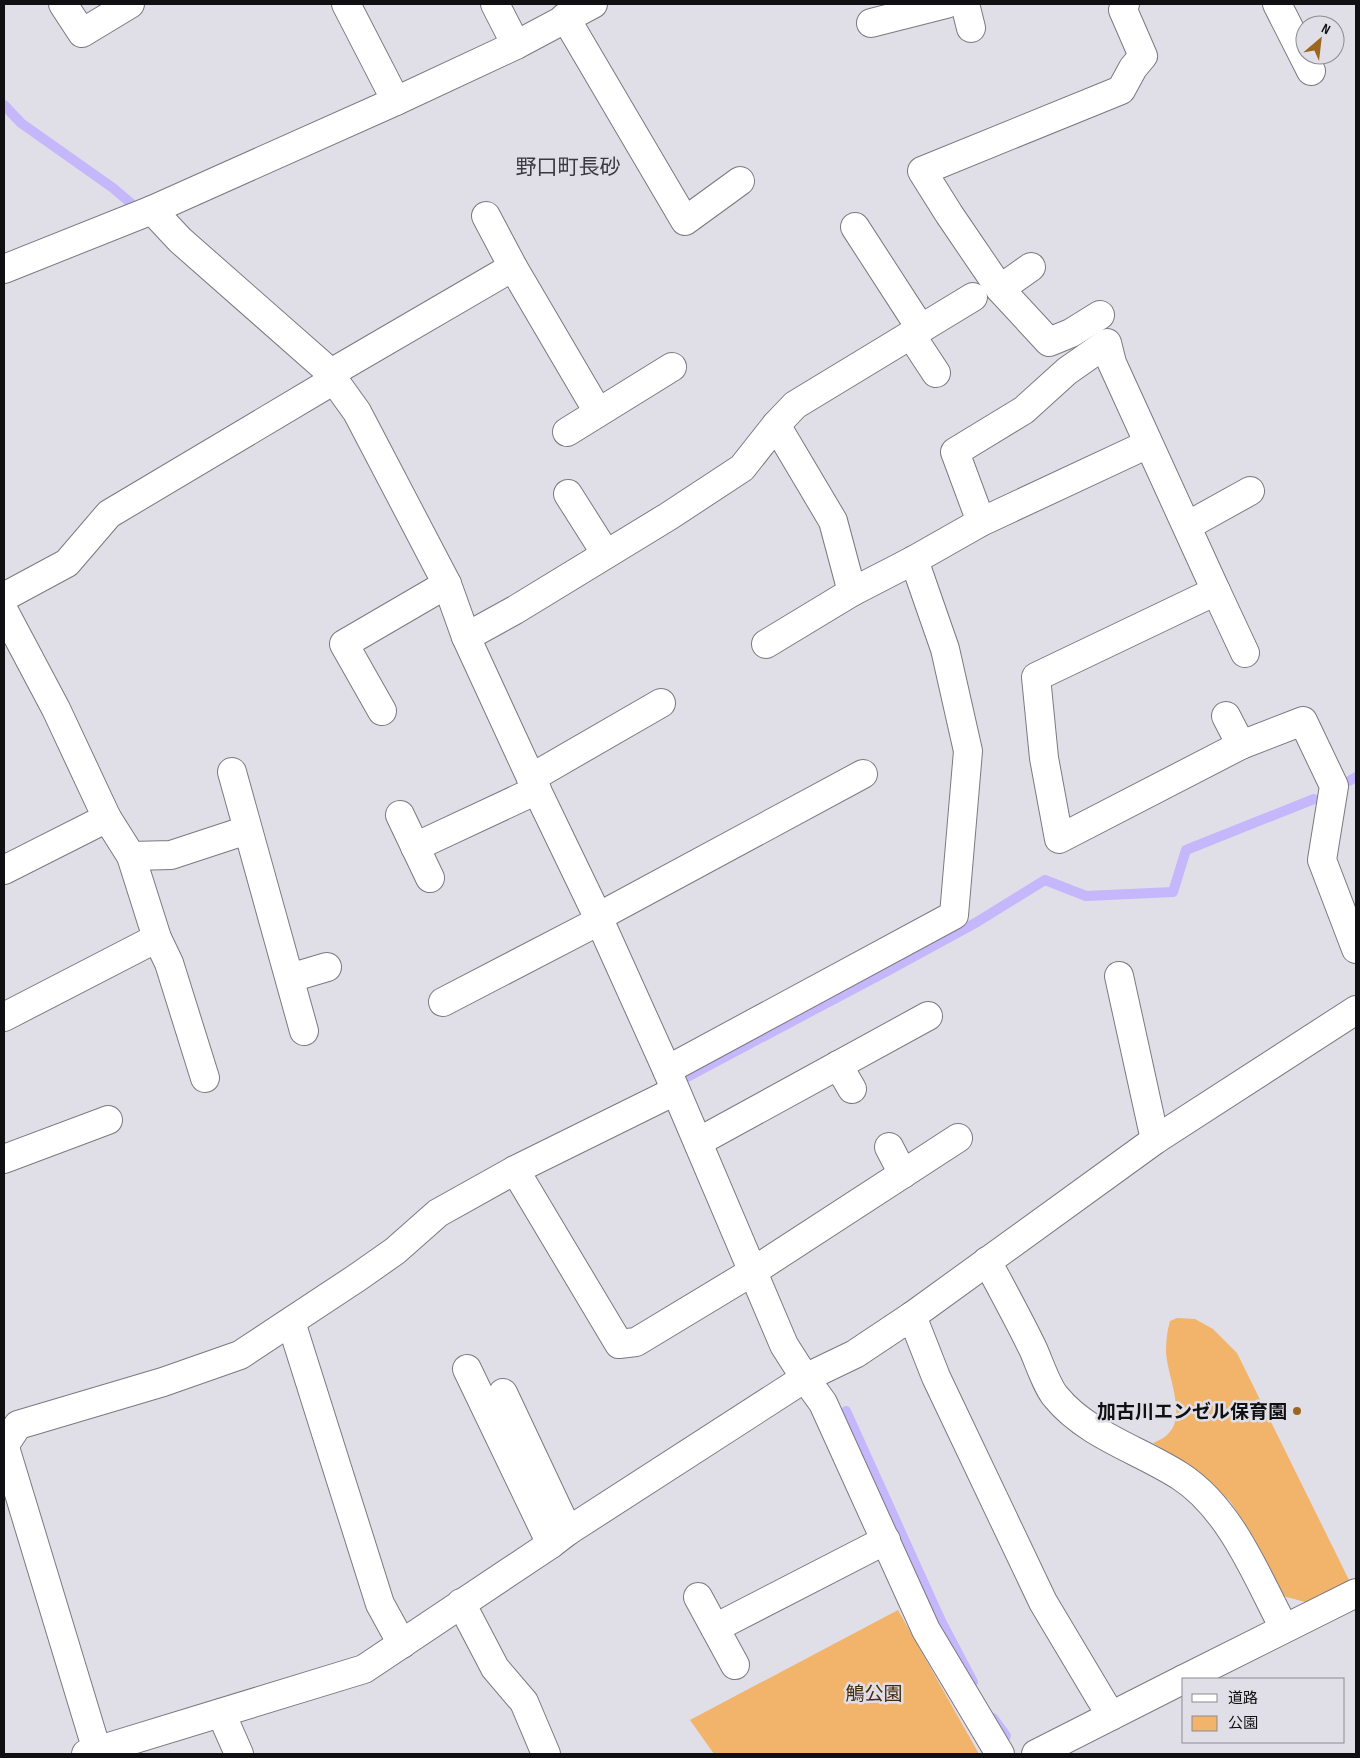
<svg xmlns="http://www.w3.org/2000/svg" width="1360" height="1758" font-family="'Sofia Sans Condensed','Noto Sans JP',sans-serif">
<rect width="100%" height="100%" fill="#e0dfe7"/>
<g fill="#f2b36b">
<path d="M1177 1318 1195 1319 1213 1329 1237 1353 1349 1580 1305 1602 1283 1596 1254 1538 1230 1501 1191 1467 1153 1443C1157 1441 1163 1439 1167 1435 1188 1417 1167 1376 1166 1352 1166 1341 1167 1331 1170 1321Z"/>
<path d="M898 1610 979 1754H714L690 1720Z"/>
</g>
<g fill="none" stroke-linecap="round" stroke-linejoin="round">
<g stroke="#c5b7fb" stroke-width="10">
<path d="M4 105 21 123 113 188 133 205"/>
<path d="M1349 781 1356 777"/>
<path d="M687 1077 889 970 977 922 1045 880 1086 896 1173 892 1186 850 1314 799"/>
<path d="M846 1411 941 1621 973 1682"/>
<path d="M993 1718 1006 1736"/>
</g>
<g stroke="#7b7980" stroke-width="30">
<g id="street">
<path d="M63 4 82 33 130 4"/>
<path d="M346 4 396 101"/>
<path d="M495 4 516 45"/>
<path d="M965 4 971 28"/>
<path d="M1277 4 1311 71"/>
<path d="M565 17 685 221 740 181"/>
<path d="M871 23 946 4"/>
<path d="M152 210 180 240 331 373 334 380 357 412 447 584 466 637 531 778 598 917 667 1070 784 1345 805 1378 823 1403 926 1630 1000 1754"/>
<path d="M486 216 513 267 598 412"/>
<path d="M855 227 921 329"/>
<path d="M4 269 152 210 396 101 516 45 593 4"/>
<path d="M1000 289 1031 267"/>
<path d="M1100 315 1071 333 1049 342 1000 289 949 214 922 171 1121 90 1133 68 1143 56 1123 10 1125 4"/>
<path d="M911 335 936 373"/>
<path d="M331 373 513 267"/>
<path d="M776 425 833 521 852 592"/>
<path d="M567 432 672 367"/>
<path d="M568 494 606 554"/>
<path d="M981 522 955 452 1024 410 1067 371 1107 343 1112 363 1216 591 1036 677 1044 758 1059 839 1241 745 1303 721 1334 786 1322 860 1356 949"/>
<path d="M1187 526 1250 491"/>
<path d="M1216 591 1245 653"/>
<path d="M4 597 67 563 109 514 334 380"/>
<path d="M4 611 56 709 107 818 4 870"/>
<path d="M466 637 515 610 669 516 742 468 776 425 795 405 973 297"/>
<path d="M766 644 852 592 914 560 981 522 1148 444"/>
<path d="M382 711 344 644 447 584"/>
<path d="M1226 716 1241 745"/>
<path d="M232 772 304 1031"/>
<path d="M531 778 661 703"/>
<path d="M400 815 430 878"/>
<path d="M107 818 131 856 157 938 169 963 205 1078"/>
<path d="M415 847 537 790"/>
<path d="M131 856 171 855 247 830"/>
<path d="M598 917 863 774"/>
<path d="M1119 976 1155 1140"/>
<path d="M290 978 327 967"/>
<path d="M443 1002 599 921"/>
<path d="M4 1017 157 938"/>
<path d="M838 1065 852 1089"/>
<path d="M667 1070 954 915 968 751 945 649 914 560"/>
<path d="M698 1142 928 1016"/>
<path d="M889 1147 903 1174"/>
<path d="M4 1159 108 1120"/>
<path d="M515 1170 619 1344 636 1342 752 1272 958 1138"/>
<path d="M987 1261C1003 1291 1019 1320 1033 1349 1039 1362 1047 1387 1056 1397 1087 1435 1140 1450 1180 1476 1231 1509 1257 1577 1284 1628"/>
<path d="M912 1316 936 1377 1043 1602 1111 1716"/>
<path d="M291 1322 380 1604 402 1644"/>
<path d="M467 1369 551 1544"/>
<path d="M503 1393 568 1531"/>
<path d="M4 1444 98 1754"/>
<path d="M4 1446 18 1425 163 1382 240 1355 358 1277 395 1251 438 1213 515 1170 675 1091"/>
<path d="M698 1597 735 1665"/>
<path d="M461 1603 495 1668 524 1702 546 1754"/>
<path d="M715 1628 886 1540"/>
<path d="M1184 1679 1356 1593"/>
<path d="M221 1713 239 1754"/>
<path d="M86 1754 364 1669 551 1544 568 1531 805 1378 855 1354 912 1316 1155 1140 1356 1010"/>
<path d="M1036 1754 1184 1679"/>
</g>
</g>
<use href="#street" stroke="#fff" stroke-width="28"/>
</g>
<circle fill="#9c661f" stroke="#e0dfe7" stroke-width="2" cx="1297" cy="1411" r="5"/>
<g text-anchor="middle" stroke-width="5" stroke-linejoin="round" paint-order="stroke">
<g font-size="19" font-weight="bold" fill="#101012" stroke="#e0dfe7" text-anchor="end">
<text x="1287" y="1418">加古川エンゼル保育園</text>
</g>
<g font-size="19" fill="#442a09" stroke="#e0dfe7">
<text x="874" y="1700">鵤公園</text>
</g>
<g font-size="21" fill="#3a393f" stroke="#e0dfe7">
<text x="568" y="174">野口町長砂</text>
</g>
</g>
<rect width="1360" height="1758" fill="none" stroke="#101012" stroke-width="10"/>
<rect x="1182" y="1678" width="162" height="65" fill="#e0dfe7" stroke="#8d8c92"/>
<rect x="1192" y="1694" width="25" height="8" fill="#ffffff" stroke="#8d8c92"/>
<text x="1228" y="1703" font-size="15" fill="#101012">道路</text>
<rect x="1192" y="1716" width="25" height="15" fill="#f2b36b" stroke="#8d8c92"/>
<text x="1228" y="1728" font-size="15" fill="#101012">公園</text>
<g transform="translate(1320 40) rotate(28)"><circle r="24" fill="#e0dfe7" stroke="#8d8c92"/>
<path d="M0-4L9 19L0 12L-9 19Z" fill="#9c661f"/>
<text y="-8" font-size="14" font-weight="bold" text-anchor="middle" fill="#101012">N</text>
</g>
</svg>
